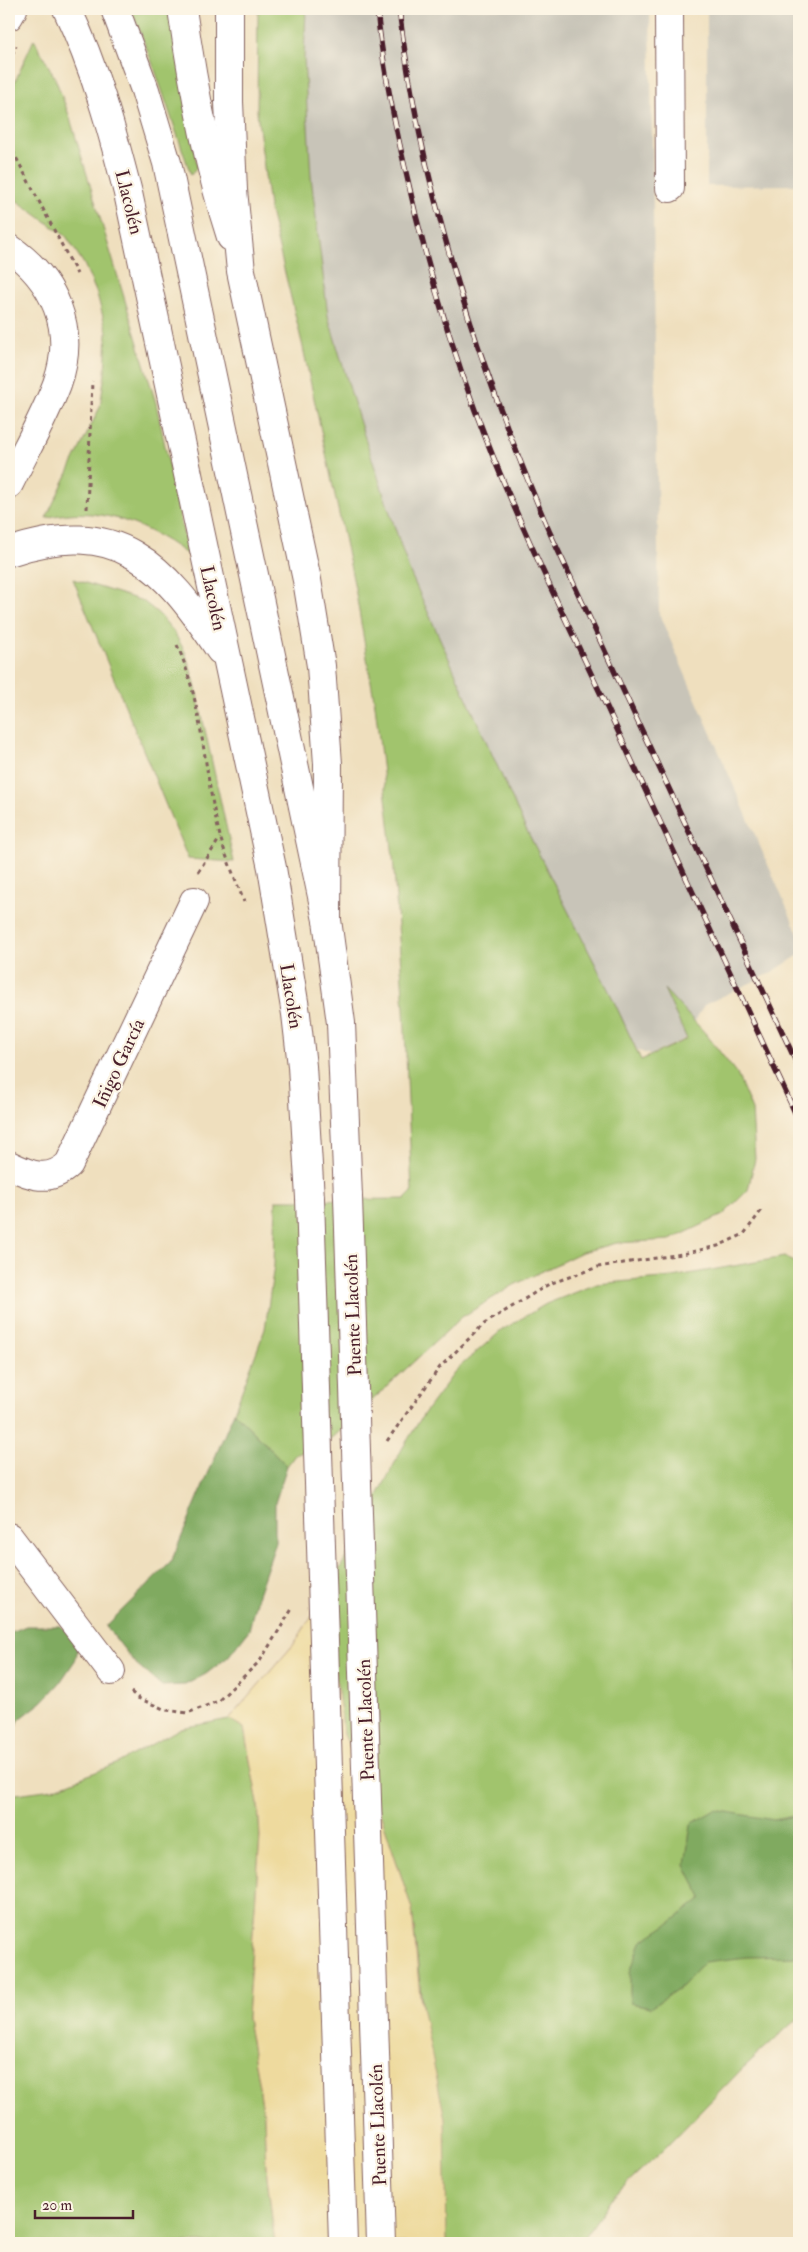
<svg xmlns="http://www.w3.org/2000/svg" width="808" height="2252" font-family="'IM FELL Double Pica',serif">
<rect width="100%" height="100%" fill="#fcf5e5"/>
<filter id="ink" filterUnits="userSpaceOnUse"><feTurbulence type="fractalNoise" baseFrequency=".02" numOctaves="2"/><feDisplacementMap in="SourceGraphic" scale="10" xChannelSelector="R" yChannelSelector="G"/><feConvolveMatrix kernelMatrix="1 2 1 2 8 2 1 2 1" color-interpolation-filters="sRGB"/></filter>
<filter id="wash" filterUnits="userSpaceOnUse"><feTurbulence type="fractalNoise" baseFrequency=".0096" numOctaves="4" result="noise"/><feDisplacementMap in="SourceGraphic" scale="20" xChannelSelector="R" yChannelSelector="G"/><feGaussianBlur stdDeviation="1.12" result="paint"/><feColorMatrix in="noise" values="0 0 0 0 0 0 0 0 0 0 0 0 0 0 0 0 0 1.4 0 .05"/><feComposite in="paint" operator="in"/></filter>
<g filter="url(#wash)">
<rect width="100%" height="100%" fill="#efdfbe"/>
<g fill="#c8c4b8">
<path d="M306 9H650L659 614 799 936V955L769 974 704 1005 685 1039 650 1055 637 1050 523 823 409 570 360 423 328 316 311 177 304 58Z"/>
<path d="M707 9H799V185L707 186Z"/>
</g>
<g fill="#a1c46d" stroke="#76724c">
<path d="M131 9H172L197 167 191 175 155 70Z"/>
<path d="M258 9H306L304 58 311 177 328 316 360 423 409 570 523 823 612 997 641 1060 687 1039 664 989 706 1034 737 1074 752 1110 755 1159 748 1190 723 1215 670 1240 617 1243 582 1252 514 1285 462 1317 326 1443 295 1455 287 1466 234 1412 265 1329 274 1265 276 1200 405 1199 412 1192 404 1009 393 857 375 705 355 588 302 343 269 207 257 112Z"/>
<path d="M34 39 55 78 69 115 156 403 188 555C146 524 98 504 46 518L100 407 105 373 107 332 97 294 84 264 66 236 9 195V95Z"/>
<path d="M73 579 143 601 159 614 174 632 185 652 194 680 234 862 188 859Z"/>
<path d="M784 1257 799 1264V2017L742 2069 665 2148 614 2195 581 2243H447L412 1909 376 1800 344 1735 332 1651 333 1582 402 1449 423 1415 458 1368 502 1330 546 1304 597 1284 672 1277Z"/>
<path d="M229 1719 244 1728 258 1803 260 1837 247 2018 264 2115 266 2167 275 2243H9V1795L53 1789 116 1764 181 1728Z"/>
</g>
<g fill="#80aa60" stroke="#656446">
<path d="M234 1412 287 1466 275 1503V1545L257 1597 249 1630 228 1657 206 1674 185 1685 162 1686 134 1662 106 1626 171 1562Z"/>
<path d="M26 1626H60L79 1639 76 1659 59 1684 42 1702 20 1719 9 1738V1633Z"/>
<path d="M715 1810 774 1820 799 1815V1956L747 1957 704 1962 682 1986 651 2007 630 2003V1972L641 1942 670 1923 702 1898 685 1865 691 1824Z"/>
</g>
<path fill="#eeda9e" stroke="#9c7c64" d="M333 1582 332 1651 344 1735 376 1800 412 1909 420 1996 445 2119 447 2243H275L266 2167 264 2115 247 2018 260 1837 258 1803 244 1728 229 1719 294 1644Z"/>
</g>
<g filter="url(#ink)">
<g fill="none" stroke-linecap="round" stroke-linejoin="round">
<g stroke="#84625e" stroke-width="30">
<g id="minor">
<path d="M182 9C193 86 207 163 231 237"/>
<path d="M669 9 670 188"/>
<path d="M9 248C54 279 77 329 57 384 44 418 25 451 9 484"/>
<path d="M9 1165C31 1176 49 1183 69 1164L194 901"/>
<path d="M9 1537 111 1671"/>
</g>
</g>
<g stroke="#84625e" stroke-width="30">
<g id="major">
<path d="M67 9C95 68 112 130 128 193L272 868 296 1014 302 1066 310 1198"/>
<path d="M115 9 145 90 167 163 327 920 341 1023 348 1197"/>
<path d="M9 552C118 515 163 564 220 650"/>
</g>
</g>
<g stroke="#84625e" stroke-width="30">
<g id="highway">
<path d="M229 9V102L233 190 241 271 307 580 321 666 328 764 327 920"/>
<path d="M9 16 13 9"/>
</g>
</g>
<g stroke="#84625e" stroke-width="3" stroke-dasharray="4 4" stroke-linecap="butt">
<path d="M9 62 16 46"/>
<path d="M9 144 77 274"/>
<path d="M87 509 92 381"/>
<path d="M177 645C203 702 204 776 220 836 226 858 236 880 244 902"/>
<path d="M198 872 220 838"/>
<path d="M387 1441 440 1367 484 1324 549 1284 598 1267 682 1254 718 1246 744 1234 761 1211"/>
<path d="M131 1692 138 1698 166 1710 188 1713 218 1701 260 1661 292 1609"/>
</g>
<use href="#minor" stroke="#fff" stroke-width="28"/>
<use href="#major" stroke="#fff" stroke-width="28"/>
<use href="#highway" stroke="#fff" stroke-width="28"/>
<g stroke="#4a1f2b" stroke-width="5.5">
<g id="rail">
<path d="M377 9C382 62 393 116 405 168 423 251 446 331 475 410 512 510 559 605 604 701 669 841 734 981 799 1121"/>
<path d="M399 9C421 190 478 366 550 533L799 1068"/>
</g>
</g>
<use href="#rail" stroke="#fcf5e5" stroke-width="4" stroke-dasharray="11" stroke-linecap="butt"/>
<g stroke="#84625e" stroke-width="30" stroke-linecap="butt">
<g id="major-bridge">
<path d="M348 1197 381 2243"/>
<path d="M310 1198 343 2243"/>
</g>
</g>
<use href="#major-bridge" stroke="#fff" stroke-width="28"/>
</g>
</g>
<g text-anchor="middle" stroke-width="4.5" stroke-linejoin="round" paint-order="stroke">
<g font-size="19" fill="#4a1f2b" stroke="#fcf5e5">
<text transform="translate(130 202) rotate(76)" y="7">Llacolén</text>
<text transform="translate(214 598) rotate(78)" y="7">Llacolén</text>
<text transform="translate(292 996) rotate(81)" y="7">Llacolén</text>
<text transform="translate(118 1063) rotate(-65)" y="7">Iñigo García</text>
<text transform="translate(352 1315) rotate(-92)" y="7">Puente Llacolén</text>
<text transform="translate(365 1720) rotate(-92)" y="7">Puente Llacolén</text>
<text transform="translate(377 2125) rotate(-92)" y="7">Puente Llacolén</text>
</g>
</g>
<rect width="808" height="2252" fill="none" stroke="#fcf5e5" stroke-width="30"/>
<path d="M35 2210v8h98v-8" fill="none" stroke="#4a1f2b" stroke-width="2.5"/>
<text x="42" y="2210" font-size="15" fill="#4a1f2b" stroke="#fcf5e5" stroke-width="4" paint-order="stroke">20 m</text>
</svg>
